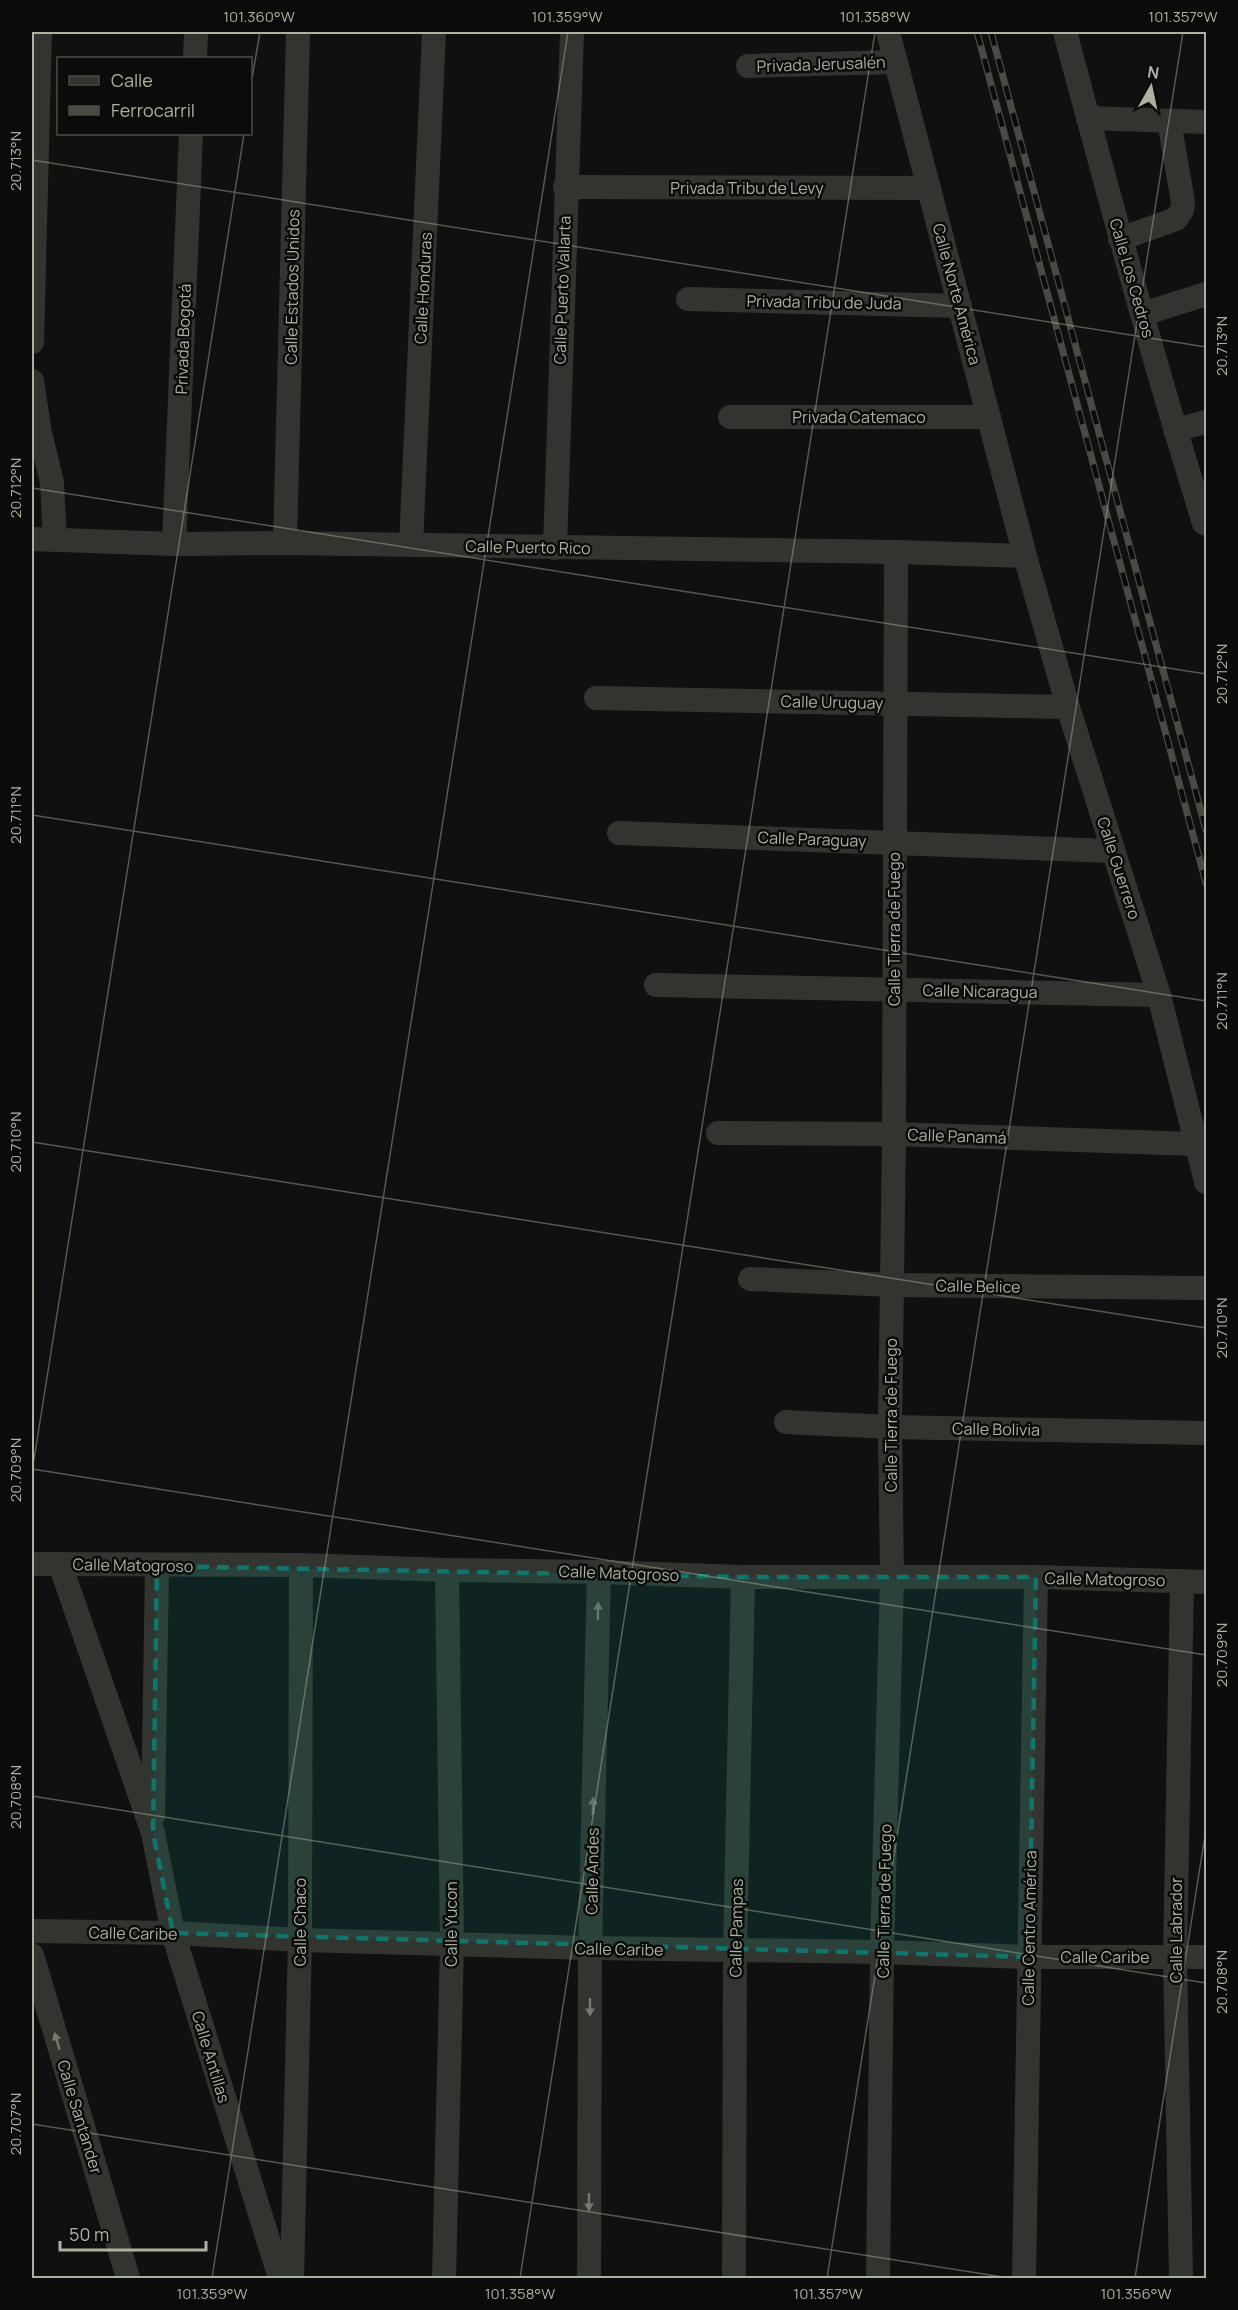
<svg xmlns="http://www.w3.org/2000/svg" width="1238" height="2310" font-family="Manrope,sans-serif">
<rect width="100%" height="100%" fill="#0f100f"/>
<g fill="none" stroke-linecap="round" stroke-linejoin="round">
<g stroke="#32352f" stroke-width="24">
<path d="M888 32 1025 556 1068 707 1159 995 1206 1182"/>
<path d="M1065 32C1109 196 1153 360 1204 523L1206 524"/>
<path d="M195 58 196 32"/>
<path d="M748 66 894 62"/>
<path d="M1088 118 1206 122"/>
<path d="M565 187 929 188"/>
<path d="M1120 239 1176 219 1182 210 1183 202 1169 121"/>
<path d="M688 299 960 306"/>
<path d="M1143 314 1206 294"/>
<path d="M32 342 40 32"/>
<path d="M32 381 40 433 52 482 55 540"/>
<path d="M730 417H989"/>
<path d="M1175 430 1206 422"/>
<path d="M32 539 174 544 285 543 896 552 1025 556"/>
<path d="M285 543 298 32"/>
<path d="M174 544 191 134"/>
<path d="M411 545 434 32"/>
<path d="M555 548 572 32"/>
<path d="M596 698 1068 707"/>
<path d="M619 833 1113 851"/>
<path d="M656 985 1159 995"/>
<path d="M718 1133 894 1134 1196 1144"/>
<path d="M750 1279 892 1285 1206 1288"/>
<path d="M786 1422 890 1427 1206 1433"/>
<path d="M32 1564 301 1565 447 1570 599 1572 743 1577H1036L1206 1582"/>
<path d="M60 1564 153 1833 173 1933 280 2278"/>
<path d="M153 1815 157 1566"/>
<path d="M32 1931 173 1933 300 1940 590 1948 882 1952 1029 1957H1206"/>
<path d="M32 1955 128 2278"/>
<path d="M292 2278 300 1940 301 1565"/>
<path d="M444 2278 452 1944 447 1570"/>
<path d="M589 2278 590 1948 599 1572"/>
<path d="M734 2278 735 1951 743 1577"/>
<path d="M878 2278 882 1952 892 1578 890 1427 894 1134 896 552"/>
<path d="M1024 2278 1036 1577"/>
<path d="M1181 2278 1175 1957 1182 1581"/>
</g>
<g stroke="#474b42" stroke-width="7">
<g id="rail">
<path d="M977 32 1206 883"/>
<path d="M991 32 1206 830"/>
</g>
</g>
<use href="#rail" stroke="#0a0b0a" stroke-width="4.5" stroke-dasharray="14" stroke-linecap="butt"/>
</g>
<defs><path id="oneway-solid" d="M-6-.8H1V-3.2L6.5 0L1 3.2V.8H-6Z" transform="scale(1.5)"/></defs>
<g fill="#747a6c">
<use href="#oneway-solid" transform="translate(598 1611) rotate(-89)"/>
<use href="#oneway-solid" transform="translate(593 1806) rotate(-89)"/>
<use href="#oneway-solid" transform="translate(590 2007) rotate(90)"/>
<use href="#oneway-solid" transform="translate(57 2041) rotate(-107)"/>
<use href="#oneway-solid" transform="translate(589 2202) rotate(90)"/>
</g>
<path fill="#0f766e" fill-opacity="0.2" stroke="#0f766e" stroke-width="4.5" stroke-dasharray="12 8" stroke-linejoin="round" d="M157 1566 743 1577H1036L1029 1957 173 1933 153 1833Z"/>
<path fill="none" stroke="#aab39e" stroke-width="1.5" stroke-opacity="0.45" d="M250 90 260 32M32 160 1206 347M32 488 1206 674M32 815 1206 1001M32 1142 1206 1328M32 1469 1206 1655M32 1472 244 134M32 1796 1206 1983M32 2124 1009 2278M212 2278 568 32M520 2278 875 32M827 2278 1183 32M1135 2278 1206 1829"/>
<g text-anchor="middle" stroke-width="5" stroke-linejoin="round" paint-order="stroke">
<g font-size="16" fill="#aab39e" stroke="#0a0b0a">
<text transform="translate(821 64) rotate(-2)" y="6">Privada Jerusalén</text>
<text x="747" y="194">Privada Tribu de Levy</text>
<text transform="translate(1132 278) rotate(74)" y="6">Calle Los Cedros</text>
<text transform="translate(292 287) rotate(-89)" y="6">Calle Estados Unidos</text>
<text transform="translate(423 288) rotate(-87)" y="6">Calle Honduras</text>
<text transform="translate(562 290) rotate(-88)" y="6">Calle Puerto Vallarta</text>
<text transform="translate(957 294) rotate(75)" y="6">Calle Norte América</text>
<text transform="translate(824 302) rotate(1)" y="6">Privada Tribu de Juda</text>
<text transform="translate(183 339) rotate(-88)" y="6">Privada Bogotá</text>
<text x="859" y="423">Privada Catemaco</text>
<text transform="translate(528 547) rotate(1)" y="6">Calle Puerto Rico</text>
<text transform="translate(832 702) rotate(1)" y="6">Calle Uruguay</text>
<text transform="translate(812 839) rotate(2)" y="6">Calle Paraguay</text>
<text transform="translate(1119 868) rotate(72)" y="6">Calle Guerrero</text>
<text transform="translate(894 929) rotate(-90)" y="6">Calle Tierra de Fuego</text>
<text transform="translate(980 991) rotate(1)" y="6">Calle Nicaragua</text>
<text transform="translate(957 1136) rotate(2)" y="6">Calle Panamá</text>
<text transform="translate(978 1286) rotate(1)" y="6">Calle Belice</text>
<text transform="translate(891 1415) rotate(-90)" y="6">Calle Tierra de Fuego</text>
<text transform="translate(996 1429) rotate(1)" y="6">Calle Bolivia</text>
<text transform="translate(133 1565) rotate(1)" y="6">Calle Matogroso</text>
<text transform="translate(619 1573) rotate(2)" y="6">Calle Matogroso</text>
<text transform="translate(1105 1579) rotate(1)" y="6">Calle Matogroso</text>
<text transform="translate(592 1871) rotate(-89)" y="6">Calle Andes</text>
<text transform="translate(884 1901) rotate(-89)" y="6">Calle Tierra de Fuego</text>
<text transform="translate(300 1922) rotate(-90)" y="6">Calle Chaco</text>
<text transform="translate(451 1924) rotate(-90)" y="6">Calle Yucon</text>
<text transform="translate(736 1928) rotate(-89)" y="6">Calle Pampas</text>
<text transform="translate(1029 1928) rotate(-89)" y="6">Calle Centro América</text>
<text transform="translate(1176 1930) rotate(-90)" y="6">Calle Labrador</text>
<text transform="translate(133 1933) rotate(1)" y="6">Calle Caribe</text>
<text transform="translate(619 1949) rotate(1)" y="6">Calle Caribe</text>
<text x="1105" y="1963">Calle Caribe</text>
<text transform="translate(211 2057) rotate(73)" y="6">Calle Antillas</text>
<text transform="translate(80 2117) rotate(73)" y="6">Calle Santander</text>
</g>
</g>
<rect width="1238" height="2310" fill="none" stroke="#0a0b0a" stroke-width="66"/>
<rect x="57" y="57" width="195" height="78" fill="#0a0b0a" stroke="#4a4e45" stroke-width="1.5"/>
<rect x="69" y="76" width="30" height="9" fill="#32352f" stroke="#4a4e45" stroke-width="1.5"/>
<text x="111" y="87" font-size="18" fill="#aab39e">Calle</text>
<rect x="69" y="106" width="30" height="9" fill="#474b42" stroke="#4a4e45" stroke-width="1.5"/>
<text x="111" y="117" font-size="18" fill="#aab39e">Ferrocarril</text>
<g transform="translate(1151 87) rotate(9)" stroke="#0a0b0a" stroke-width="4.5" paint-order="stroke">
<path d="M0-4.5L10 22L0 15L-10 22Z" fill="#aab39e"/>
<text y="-9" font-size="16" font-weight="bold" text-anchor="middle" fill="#aab39e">N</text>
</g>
<path d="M60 2241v9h146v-9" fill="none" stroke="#aab39e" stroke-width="3"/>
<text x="69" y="2241" font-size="18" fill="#aab39e" stroke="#0a0b0a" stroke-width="4.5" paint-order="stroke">50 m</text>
<rect x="33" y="33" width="1172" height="2244" fill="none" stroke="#aab39e" stroke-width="2"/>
<g font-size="15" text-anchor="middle" fill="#aab39e">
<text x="259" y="22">101.360°W</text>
<text x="567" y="22">101.359°W</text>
<text x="875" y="22">101.358°W</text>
<text x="1183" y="22">101.357°W</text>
<text transform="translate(16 161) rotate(-90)" y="5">20.713°N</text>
<text transform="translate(1222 346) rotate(-90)" y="5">20.713°N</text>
<text transform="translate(16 488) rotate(-90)" y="5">20.712°N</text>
<text transform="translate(1222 674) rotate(-90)" y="5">20.712°N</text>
<text transform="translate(16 815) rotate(-90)" y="5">20.711°N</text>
<text transform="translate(1222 1001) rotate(-90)" y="5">20.711°N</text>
<text transform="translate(16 1142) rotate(-90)" y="5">20.710°N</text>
<text transform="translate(1222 1328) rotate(-90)" y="5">20.710°N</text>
<text transform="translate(16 1470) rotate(-90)" y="5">20.709°N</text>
<text transform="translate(1222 1655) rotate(-90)" y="5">20.709°N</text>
<text transform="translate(16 1797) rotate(-90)" y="5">20.708°N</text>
<text transform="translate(1222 1982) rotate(-90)" y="5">20.708°N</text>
<text transform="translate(16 2124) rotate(-90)" y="5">20.707°N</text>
<text x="212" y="2299">101.359°W</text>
<text x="520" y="2299">101.358°W</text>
<text x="828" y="2299">101.357°W</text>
<text x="1136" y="2299">101.356°W</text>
</g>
</svg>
